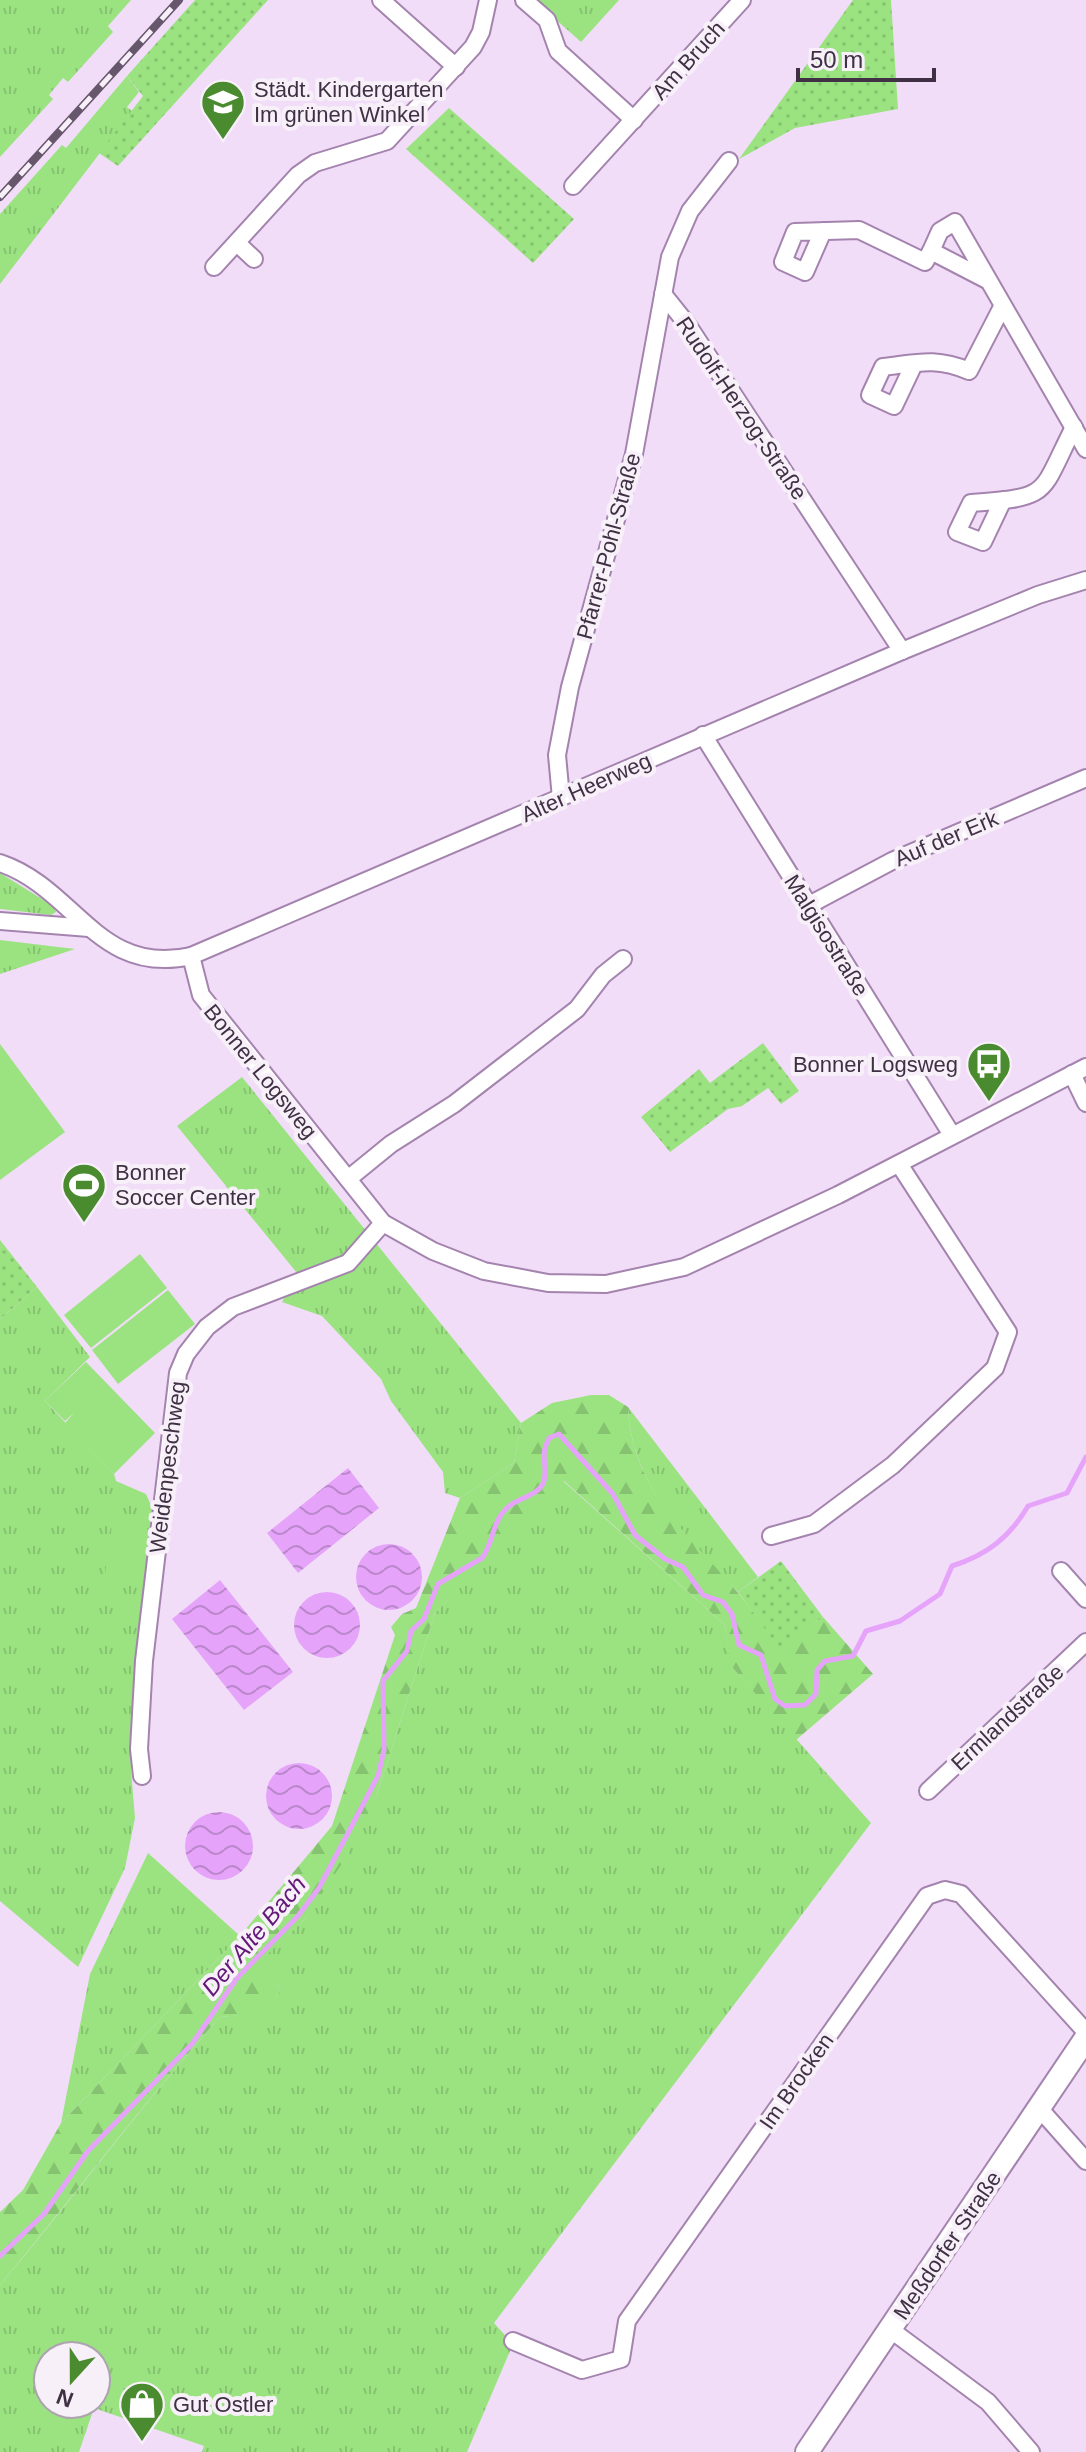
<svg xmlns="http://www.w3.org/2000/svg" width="1086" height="2452" font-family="Arial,sans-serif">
<defs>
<pattern id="grass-tufts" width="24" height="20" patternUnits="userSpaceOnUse" patternTransform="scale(2)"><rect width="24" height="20" fill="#9ae380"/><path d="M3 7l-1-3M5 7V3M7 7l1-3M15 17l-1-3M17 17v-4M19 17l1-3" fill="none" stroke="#86c370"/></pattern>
<pattern id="forest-firs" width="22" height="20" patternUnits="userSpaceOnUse" patternTransform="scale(2)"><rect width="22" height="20" fill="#9ae380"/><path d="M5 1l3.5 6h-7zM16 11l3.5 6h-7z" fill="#86c370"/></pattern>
<pattern id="park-dots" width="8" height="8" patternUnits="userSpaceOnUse" patternTransform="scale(2)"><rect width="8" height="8" fill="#9ae380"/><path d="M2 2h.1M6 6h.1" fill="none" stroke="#86c370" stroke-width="1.8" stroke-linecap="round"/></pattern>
<pattern id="water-waves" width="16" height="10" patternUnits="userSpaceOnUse" patternTransform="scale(2)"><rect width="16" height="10" fill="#e5a4fa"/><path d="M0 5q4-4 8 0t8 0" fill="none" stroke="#bb86cc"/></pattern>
</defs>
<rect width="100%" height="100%" fill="#f2ddf9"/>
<g fill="url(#grass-tufts)" fill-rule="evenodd">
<path d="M0 0H131L108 26 113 32 68 82 63 78 49 95 53 99 0 157Z"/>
<path d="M534 0H619L581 42Z"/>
<path d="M127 76 139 92 127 107 132 111 0 284V214L62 145 66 148Z"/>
<path d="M0 873 55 907 56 912 51 915 0 909Z"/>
<path d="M0 940 75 949 0 974Z"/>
<path d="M242 1077 521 1423 514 1463 460 1498 445 1493 443 1472 391 1401 381 1379 322 1316 282 1302 297 1273 177 1126Z"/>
<path d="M37 1287 90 1357 45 1401 114 1474 116 1481 146 1494 154 1512 136 1667 131 1770 135 1818 125 1868 78 1967 0 1901V1319Z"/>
<path d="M628 1407 758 1577 738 1592C687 1540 631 1484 628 1407Z"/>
<path d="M562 1480 724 1624 733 1668 871 1823 494 2323 513 2344 467 2452H202L204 2446 94 2408 79 2452H0V2285C75 2196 143 2103 220 2017L266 2012 281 1989 255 1965 305 1919 376 1797 435 1613ZM48 2356H96V2404H48Z"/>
<path d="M148 1853 240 1936 61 2123 90 1974Z"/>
</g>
<path fill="url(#forest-firs)" d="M591 1395H609L628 1407C632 1491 689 1534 739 1594 753 1611 766 1630 780 1648L823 1617 873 1674 796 1740 732 1667 724 1624 564 1481 435 1613 376 1797 345 1859 305 1919 256 1965 281 1989 266 2013 220 2017C143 2103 74 2196 0 2285V2212L23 2190 61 2123 240 1936 332 1826 395 1635 391 1627 402 1614 416 1608 460 1498 514 1463 521 1423 552 1403Z"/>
<g fill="url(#park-dots)">
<path d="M195 0H268L118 166 99 153 143 96 127 76Z"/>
<path d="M853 0H891L898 109 795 128 739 159Z"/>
<path d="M449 108 574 219 533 263 406 149Z"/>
<path d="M763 1043 799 1091 781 1104 768 1088 742 1106 728 1109 670 1152 641 1117 699 1069 710 1083Z"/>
<path d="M0 1240 37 1287 0 1319Z"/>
<path d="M781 1561 823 1617 780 1649 738 1592Z"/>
</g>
<g fill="#9ae380">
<path d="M0 1044 65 1132 0 1180Z"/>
<path d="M140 1254 167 1288 91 1348 64 1315Z"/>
<path d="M168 1290 195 1324 118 1384 92 1350Z"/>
<path d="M86 1362 155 1433 114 1474 65 1423 74 1413 65 1421 45 1401Z"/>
<path d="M113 1518 145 1523 137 1585 104 1581Z"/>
</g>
<g fill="url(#water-waves)">
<path d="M348 1468 379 1508 298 1573 267 1533Z"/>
<circle cx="389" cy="1577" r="33"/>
<path d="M220 1580 293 1672 244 1710 172 1619Z"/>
<circle cx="327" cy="1625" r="33"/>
<circle cx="299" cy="1796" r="33"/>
<circle cx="219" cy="1846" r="34"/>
</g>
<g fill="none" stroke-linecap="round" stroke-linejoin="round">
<path stroke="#e5a4fa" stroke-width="5" d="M0 2256 44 2214 88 2151 192 2044 237 1978 298 1916 319 1888 378 1776 384 1750 383 1681 407 1651 411 1631 424 1619 438 1584 482 1558C494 1543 491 1522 508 1507 518 1498 540 1495 544 1481 548 1463 539 1458 549 1438L559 1434 613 1494 635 1535 665 1559 683 1567 703 1595 723 1602 732 1614 739 1645 761 1655 775 1699 785 1706 805 1705 816 1694 817 1670 825 1661 853 1656 866 1631 900 1621 940 1594 952 1566C987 1555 1010 1537 1028 1506L1067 1493 1086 1457"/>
<g stroke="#a484ae" stroke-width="20">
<g id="street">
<path d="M381 0 456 67"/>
<path d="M524 0 547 20 558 51 634 120"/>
<path d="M573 186 742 0"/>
<path d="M823 231 805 272 783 262 795 232 859 230 925 262 931 251"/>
<path d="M237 243 254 259"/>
<path d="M214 267 298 175 315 163 387 141 473 47 481 32 488 0"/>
<path d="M987 280 931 251 940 231 955 222 1086 449"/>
<path d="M663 294 687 324 902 651"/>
<path d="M914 364 894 406 870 395 883 367C918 363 935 357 969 371L1002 307"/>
<path d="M1003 500 983 542 957 532 971 503C1052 497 1039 496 1074 427"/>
<path d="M703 735 952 1135"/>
<path d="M561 798 557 755 570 687 634 454 670 257 690 211 729 161"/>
<path d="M0 863C75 888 98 977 191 956L902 651 1038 595 1086 580"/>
<path d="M809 905 892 861 1086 778"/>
<path d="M0 921 89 928"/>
<path d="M191 956 201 995 383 1223 433 1251 484 1271 548 1283 606 1284 684 1267 838 1195 1086 1067"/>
<path d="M1072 1074 1086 1103"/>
<path d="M348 1179 391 1144 454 1104 577 1009 603 975 623 959"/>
<path d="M771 1536 814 1524 893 1465 995 1368 1008 1332 899 1164"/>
<path d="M1061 1571 1086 1599"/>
<path d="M142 1776 139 1749 144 1661 178 1373 186 1354 207 1327 233 1307 348 1263 383 1223"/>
<path d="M928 1791 1086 1642"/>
<path d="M1039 2108 1086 2161"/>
<path d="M891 2330 988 2402 1031 2452"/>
<path d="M513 2341 582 2370 621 2359 627 2321 927 1896 945 1890 961 1894 1086 2032"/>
</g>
</g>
<g stroke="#a484ae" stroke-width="26">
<path id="secondary" d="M807 2452 1086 2038"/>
</g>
<use href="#street" stroke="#fff" stroke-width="16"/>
<use href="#secondary" stroke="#fff" stroke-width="22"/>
<g stroke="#67576c" stroke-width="8">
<path id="rail" d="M0 197 179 0"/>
</g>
<use href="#rail" stroke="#f7f0f9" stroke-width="5" stroke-dasharray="15" stroke-linecap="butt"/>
</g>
<defs>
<g id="school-pin" transform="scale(2.3)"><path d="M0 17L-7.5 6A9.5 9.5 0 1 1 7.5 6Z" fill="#498b2e" stroke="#f7f0f9"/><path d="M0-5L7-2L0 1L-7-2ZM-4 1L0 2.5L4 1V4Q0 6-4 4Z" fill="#fff"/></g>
<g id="bus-pin" transform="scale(2.3)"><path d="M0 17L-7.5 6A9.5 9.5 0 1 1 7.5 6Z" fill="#498b2e" stroke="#f7f0f9"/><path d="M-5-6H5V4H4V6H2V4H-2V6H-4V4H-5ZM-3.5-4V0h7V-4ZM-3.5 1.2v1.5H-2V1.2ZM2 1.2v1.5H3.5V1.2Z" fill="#fff"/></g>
<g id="stadium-pin" transform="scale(2.3)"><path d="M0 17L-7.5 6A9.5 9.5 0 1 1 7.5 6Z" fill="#498b2e" stroke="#f7f0f9"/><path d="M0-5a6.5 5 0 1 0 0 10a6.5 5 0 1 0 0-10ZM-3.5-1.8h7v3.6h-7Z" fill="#fff"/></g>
<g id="shop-pin" transform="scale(2.3)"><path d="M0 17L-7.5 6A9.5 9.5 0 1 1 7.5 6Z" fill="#498b2e" stroke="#f7f0f9"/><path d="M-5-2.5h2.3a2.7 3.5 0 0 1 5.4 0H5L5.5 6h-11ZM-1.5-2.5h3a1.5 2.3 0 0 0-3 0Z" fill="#fff"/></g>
</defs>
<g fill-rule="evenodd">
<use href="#school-pin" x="223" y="102"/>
<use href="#bus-pin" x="989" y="1064"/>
<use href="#stadium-pin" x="84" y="1185"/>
<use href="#shop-pin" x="142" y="2404"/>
</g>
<g text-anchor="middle" stroke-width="8" stroke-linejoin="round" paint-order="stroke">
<g font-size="22" fill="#3f3143" stroke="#f7f0f9">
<text transform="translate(688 60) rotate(-48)" y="8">Am Bruch</text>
<text transform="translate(742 408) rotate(56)" y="8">Rudolf-Herzog-Straße</text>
<text transform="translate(608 546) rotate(-75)" y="8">Pfarrer-Pohl-Straße</text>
<text transform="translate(586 787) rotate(-24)" y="8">Alter Heerweg</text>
<text transform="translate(946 838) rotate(-23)" y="8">Auf der Erk</text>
<text transform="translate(827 935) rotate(58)" y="8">Malgisostraße</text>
<text transform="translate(261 1071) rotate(51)" y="8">Bonner Logsweg</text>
<text transform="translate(167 1467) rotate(-83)" y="8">Weidenpeschweg</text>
<text transform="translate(1007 1717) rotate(-43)" y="8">Ermlandstraße</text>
<text transform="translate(796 2081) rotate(-55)" y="8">Im Brocken</text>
<text transform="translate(947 2245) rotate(-56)" y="8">Meßdorfer Straße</text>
</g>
<g font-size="22" fill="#3f3143" stroke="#f7f0f9" text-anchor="start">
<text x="254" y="97">Städt. Kindergarten<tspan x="254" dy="25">Im grünen Winkel</tspan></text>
<text x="958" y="1072" text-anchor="end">Bonner Logsweg</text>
<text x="115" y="1180">Bonner<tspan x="115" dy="25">Soccer Center</tspan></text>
<text x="173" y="2412">Gut Ostler</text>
</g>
<g font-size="24" font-style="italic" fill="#631778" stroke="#f7f0f9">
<text transform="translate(254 1936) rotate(-50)" y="8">Der Alte Bach</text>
</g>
</g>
<g transform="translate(72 2380) rotate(201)"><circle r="38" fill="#f7f0f9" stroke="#ada4b0" stroke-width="2"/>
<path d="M0-6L14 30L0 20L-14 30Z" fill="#498b2e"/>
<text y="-12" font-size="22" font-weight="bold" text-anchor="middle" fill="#3f3143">N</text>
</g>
<path d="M798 68v12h136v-12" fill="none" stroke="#3f3143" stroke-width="4"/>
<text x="810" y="68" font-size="24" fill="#3f3143" stroke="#f7f0f9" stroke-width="6" paint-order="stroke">50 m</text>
</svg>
